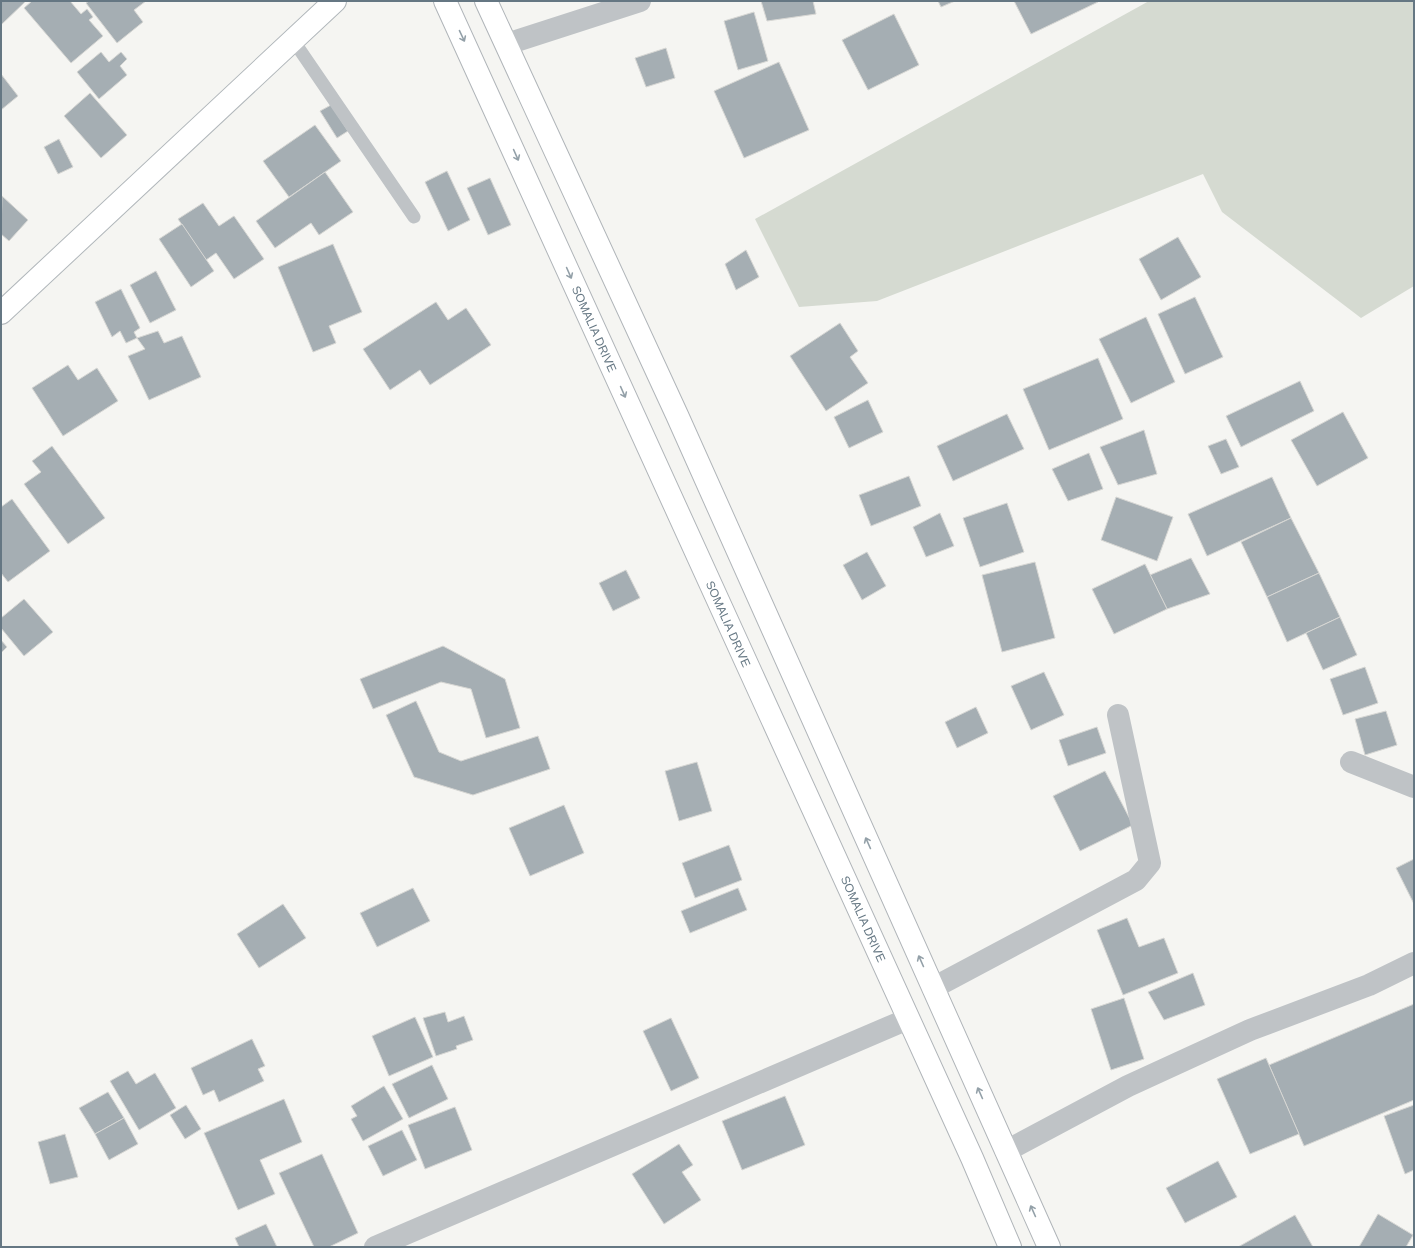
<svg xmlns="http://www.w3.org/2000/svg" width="1415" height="1248" font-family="Helvetica,sans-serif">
<rect width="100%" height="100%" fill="#f5f5f2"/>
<path fill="#d5dad1" d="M1149 1H1414V286L1361 318 1222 212 1203 174 877 301 799 307 755 219Z"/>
<g fill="#a5aeb3" stroke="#d7d7d4">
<path d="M1 1H26L1 25Z"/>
<path d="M32 1H70L81 14 87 9 93 17 89 20 103 36 71 63 24 8Z"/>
<path d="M89 1H146L134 10 143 22 117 43 86 3Z"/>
<path d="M761 1H813L816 14 767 21Z"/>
<path d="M938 1H955L941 7Z"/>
<path d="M1014 1H1097L1098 2 1031 34Z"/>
<path d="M754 12 768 61 738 70 724 21Z"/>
<path d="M894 14 919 65 868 90 842 40Z"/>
<path d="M666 48 675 78 646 87 635 58Z"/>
<path d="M101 52 109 62 121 52 127 59 120 66 127 75 99 99 77 72Z"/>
<path d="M779 62 809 130 744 158 714 91Z"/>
<path d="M1 74 18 96 1 110Z"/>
<path d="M90 93 127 135 101 158 64 116Z"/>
<path d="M331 105 348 131 337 138 320 111Z"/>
<path d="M315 125 341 161 289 197 263 161Z"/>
<path d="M59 139 73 167 58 174 44 147Z"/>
<path d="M447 171 470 220 448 231 425 182Z"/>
<path d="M325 172 353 212 319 235 311 223 275 248 256 221Z"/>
<path d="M490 178 511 225 488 235 467 188Z"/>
<path d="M2 196 28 220 9 241 1 234Z"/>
<path d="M203 203 219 226 234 216 264 259 234 279 216 253 206 260 178 219Z"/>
<path d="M182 224 214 271 191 287 159 239Z"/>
<path d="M1178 237 1201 277 1161 300 1139 259Z"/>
<path d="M333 244 362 312 329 326 336 343 313 352 278 267Z"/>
<path d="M746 250 759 277 736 290 725 264Z"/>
<path d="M156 271 176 310 150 323 130 285Z"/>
<path d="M121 289 140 328 134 332 137 338 126 343 120 331 112 337 95 302Z"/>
<path d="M1195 297 1223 357 1185 374 1158 314Z"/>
<path d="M436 302 448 320 466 308 491 345 430 385 420 370 390 390 363 349Z"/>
<path d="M1146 317 1175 382 1131 403 1099 339Z"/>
<path d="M840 323 858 351 850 357 868 383 826 411 790 356Z"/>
<path d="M158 331 164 343 182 336 201 377 149 400 128 356 145 349 137 338Z"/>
<path d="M1098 358 1123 419 1049 450 1023 389Z"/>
<path d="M68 365 78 380 97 368 118 401 63 436 32 388Z"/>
<path d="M1300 381 1314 411 1241 447 1226 416Z"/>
<path d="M868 400 883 432 849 448 834 417Z"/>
<path d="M1343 412 1368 458 1317 486 1291 440Z"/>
<path d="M1007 414 1024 449 953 481 937 446Z"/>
<path d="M1144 430 1157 474 1118 485 1100 447Z"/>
<path d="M1226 439 1239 467 1221 474 1208 446Z"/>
<path d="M52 446 105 518 68 544 24 484 41 472 32 461Z"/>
<path d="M1089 453 1103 489 1068 501 1052 469Z"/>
<path d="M909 476 921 506 871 526 859 495Z"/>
<path d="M1272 477 1291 518 1207 556 1188 514Z"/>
<path d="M1116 497 1173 517 1157 561 1101 540Z"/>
<path d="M12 499 50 551 8 582 1 573V507Z"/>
<path d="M1007 503 1024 552 980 567 963 518Z"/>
<path d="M940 513 954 546 926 557 913 527Z"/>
<path d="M1291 518 1319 573 1267 597 1241 542Z"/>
<path d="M867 552 886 586 862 600 843 565Z"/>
<path d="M1191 558 1210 594 1167 609 1150 575Z"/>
<path d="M1035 562 1055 638 1002 652 982 575Z"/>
<path d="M1145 564 1167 609 1114 634 1092 589Z"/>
<path d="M626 570 640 598 613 611 599 583Z"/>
<path d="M1319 573 1340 617 1287 642 1267 597Z"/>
<path d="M24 599 53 632 24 656 1 628V618Z"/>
<path d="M1340 617 1357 655 1323 670 1306 633Z"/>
<path d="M1 640 7 647 1 653Z"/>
<path d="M443 646 505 679 520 728 486 738 471 689 441 682 373 709 360 679Z"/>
<path d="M1365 667 1378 703 1343 715 1330 679Z"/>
<path d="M1044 672 1064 715 1031 730 1011 686Z"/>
<path d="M416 701 439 752 461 761 538 736 550 769 473 795 414 777 386 715Z"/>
<path d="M976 707 988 733 957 748 945 722Z"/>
<path d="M1386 711 1397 745 1365 755 1355 719Z"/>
<path d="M1097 727 1106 753 1068 766 1059 740Z"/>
<path d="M697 762 712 811 679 821 665 771Z"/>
<path d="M1105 771 1133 825 1080 851 1053 796Z"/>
<path d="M564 805 584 853 530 876 509 828Z"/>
<path d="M729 845 742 880 695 898 682 863Z"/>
<path d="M1414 859V904L1396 868Z"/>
<path d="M413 888 430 921 377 947 360 913Z"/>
<path d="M738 888 747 910 690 933 681 911Z"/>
<path d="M283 904 306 938 259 968 237 934Z"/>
<path d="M1127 918 1139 947 1164 938 1178 973 1123 995 1097 930Z"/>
<path d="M1193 973 1205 1005 1164 1020 1148 992Z"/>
<path d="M1124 998 1144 1059 1111 1070 1091 1009Z"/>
<path d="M1414 1004V1100L1304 1146 1269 1065Z"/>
<path d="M445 1012 448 1022 464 1016 473 1040 456 1046 457 1049 436 1056 423 1018Z"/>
<path d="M415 1017 433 1057 389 1076 372 1036Z"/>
<path d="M671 1018 699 1078 671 1091 643 1031Z"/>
<path d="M252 1039 265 1066 258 1069 264 1081 219 1102 214 1090 203 1095 191 1068Z"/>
<path d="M1266 1058 1299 1134 1250 1154 1217 1079Z"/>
<path d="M432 1065 448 1099 409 1118 392 1084Z"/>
<path d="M128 1071 136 1084 155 1073 176 1108 139 1130 110 1081Z"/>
<path d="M384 1086 403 1119 363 1141 351 1119 357 1116 351 1106Z"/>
<path d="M108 1092 124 1118 95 1134 79 1108Z"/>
<path d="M785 1096 805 1145 742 1170 722 1121Z"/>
<path d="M284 1099 302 1142 260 1160 275 1194 238 1210 204 1133Z"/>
<path d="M186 1105 201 1129 185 1139 170 1115Z"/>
<path d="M1414 1105V1170L1405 1174 1384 1116Z"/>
<path d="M455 1107 472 1150 425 1169 408 1125Z"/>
<path d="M124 1118 138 1144 109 1160 95 1134Z"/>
<path d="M402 1130 417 1160 383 1176 368 1146Z"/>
<path d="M65 1134 78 1177 50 1184 38 1142Z"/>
<path d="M679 1144 693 1165 682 1172 701 1200 664 1224 632 1174Z"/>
<path d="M322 1154 358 1233 329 1247H314L279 1173Z"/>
<path d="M1218 1161 1237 1197 1185 1223 1166 1188Z"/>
<path d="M1378 1214 1413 1235 1406 1247H1359Z"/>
<path d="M1295 1215 1313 1247H1238Z"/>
<path d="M266 1224 277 1247H239L235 1238Z"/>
</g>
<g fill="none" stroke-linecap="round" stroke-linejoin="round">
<g stroke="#b1b7bb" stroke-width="24">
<path id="secondary" d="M1 313 335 1"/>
</g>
<g stroke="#b0b5b9" stroke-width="24">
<g id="primary">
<path d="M445 1 972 1158 1010 1247"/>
<path d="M486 1 677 415 1049 1247"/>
</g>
</g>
<path stroke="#bfc3c6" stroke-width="13" d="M293 40 414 217"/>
<g stroke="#bfc3c6" stroke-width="22">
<path d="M507 44 640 1"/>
<path d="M1351 762 1414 787"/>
<path d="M933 988 1136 880 1150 863 1118 715"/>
<path d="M1006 1151 1128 1086 1250 1030 1369 985 1414 963"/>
<path d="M375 1247 908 1019"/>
</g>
<use href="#secondary" stroke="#fff" stroke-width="22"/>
<use href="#primary" stroke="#fff" stroke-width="22"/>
</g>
<defs><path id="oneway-shaft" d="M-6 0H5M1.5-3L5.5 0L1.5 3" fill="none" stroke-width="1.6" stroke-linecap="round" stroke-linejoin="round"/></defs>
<g stroke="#93a0a8">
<use href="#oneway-shaft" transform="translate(462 36) rotate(65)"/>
<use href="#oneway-shaft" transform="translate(516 155) rotate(66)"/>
<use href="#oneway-shaft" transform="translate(569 273) rotate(66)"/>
<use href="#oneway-shaft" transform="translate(623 392) rotate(66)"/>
<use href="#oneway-shaft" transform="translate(868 843) rotate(-114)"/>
<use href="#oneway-shaft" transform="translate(921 961) rotate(-114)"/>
<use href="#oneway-shaft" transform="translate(980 1093) rotate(-114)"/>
<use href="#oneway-shaft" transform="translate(1033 1211) rotate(-114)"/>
</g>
<g text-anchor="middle" stroke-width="4" stroke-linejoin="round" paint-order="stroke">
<g font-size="12" fill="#657783" stroke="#fff">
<text transform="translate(594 329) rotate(66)" y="4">SOMALIA DRIVE</text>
<text transform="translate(728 624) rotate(66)" y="4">SOMALIA DRIVE</text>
<text transform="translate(863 919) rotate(66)" y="4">SOMALIA DRIVE</text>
</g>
</g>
<rect width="1415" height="1248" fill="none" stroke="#657783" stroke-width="4"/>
</svg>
